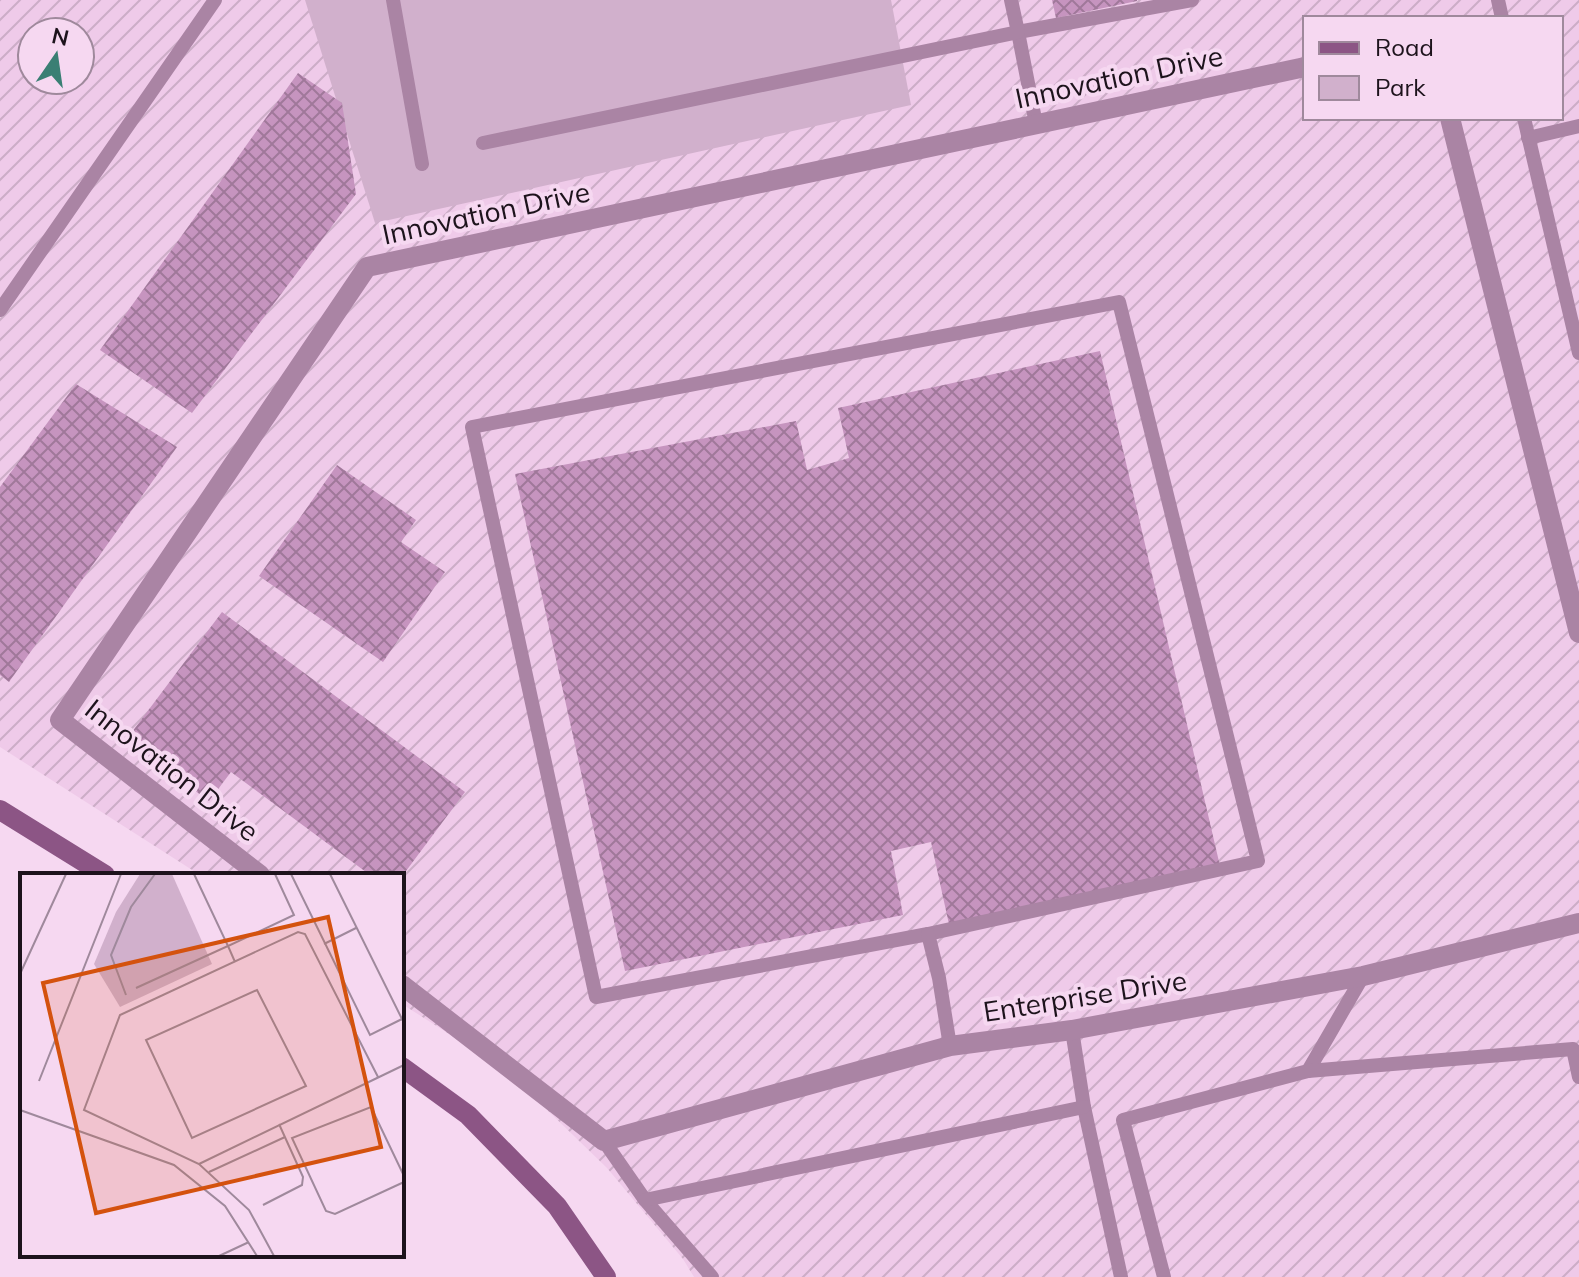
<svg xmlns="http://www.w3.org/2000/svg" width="1579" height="1277" font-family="Mulish,sans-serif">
<defs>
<pattern id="industrial-furrows" width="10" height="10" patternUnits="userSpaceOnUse" patternTransform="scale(2)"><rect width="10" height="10" fill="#efcae9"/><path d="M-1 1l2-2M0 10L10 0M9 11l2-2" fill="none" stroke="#ccadc7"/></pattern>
<pattern id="building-cross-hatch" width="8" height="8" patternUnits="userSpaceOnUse" patternTransform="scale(2)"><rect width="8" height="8" fill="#c694bf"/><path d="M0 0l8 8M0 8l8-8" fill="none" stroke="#a0789a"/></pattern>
</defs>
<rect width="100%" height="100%" fill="#f6d8f1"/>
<path fill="url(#industrial-furrows)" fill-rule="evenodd" d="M0 0H1579V1277H694L683 1259 607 1168 507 1071 402 1004V875H200L0 747ZM1305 18H1561V118H1305ZM32 32H80V80H32Z"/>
<path fill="#d1b0cc" d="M305 0H891L911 105 375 223Z"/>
<g fill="url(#building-cross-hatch)">
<path d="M1052 0H1137V1L1056 18Z"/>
<path d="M298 73 342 103 356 194 192 413 100 350Z"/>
<path d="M1100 351 1220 866 950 929 931 842 891 851 903 915 625 971 515 474 796 421 807 470 849 458 838 408Z"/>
<path d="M76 384 177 447 9 682 0 675V487Z"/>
<path d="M337 465 416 520 401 542 445 572 383 662 259 576Z"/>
<path d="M222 612 465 792 403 875H370L231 772 209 801 126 740Z"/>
</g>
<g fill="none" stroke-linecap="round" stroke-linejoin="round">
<g stroke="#aa84a4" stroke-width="14">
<path d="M393 0 422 164"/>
<path d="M1498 0 1502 18"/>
<path d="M1524 118 1579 353"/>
<path d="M1036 124 1018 32 1192 0"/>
<path d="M1528 138 1579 126"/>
<path d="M483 143 1018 32 1011 0"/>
<path d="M1119 302 1258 861 928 934 596 997 472 427Z"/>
<path d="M0 310 215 0"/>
<path d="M928 934 939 978 950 1046"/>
<path d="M1072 1030 1084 1107 1121 1277"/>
<path d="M1308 1071 1363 976"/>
<path d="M604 1141 645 1200 712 1277"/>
<path d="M645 1200 1084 1107"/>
<path d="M1164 1277 1123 1120 1308 1071 1573 1049 1579 1077"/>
</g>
<g stroke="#aa84a4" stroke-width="20">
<path d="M1450 118 1579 633"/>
<path d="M260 875 60 720 367 267 1305 67"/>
<path d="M402 985 604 1141 950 1046 1072 1030 1363 976 1579 923"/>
</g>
<g stroke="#8c5585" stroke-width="20">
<path d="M0 810 105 875"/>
<path d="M402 1067 468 1115 557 1206 606 1277"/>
</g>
</g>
<g text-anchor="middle" stroke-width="8" stroke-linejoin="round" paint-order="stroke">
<g font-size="28" fill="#1d131c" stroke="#f6d8f1">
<text transform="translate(1119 77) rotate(-12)" y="10">Innovation Drive</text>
<text transform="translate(486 213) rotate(-12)" y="10">Innovation Drive</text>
<text transform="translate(172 770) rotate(38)" y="10">Innovation Drive</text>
<text transform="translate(1085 996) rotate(-9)" y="10">Enterprise Drive</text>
</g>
</g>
<g transform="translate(20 873)">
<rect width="384" height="384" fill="#f6d8f1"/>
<path d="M120 1H152L192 91 100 134 74 91 96 39Z" fill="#d1b0cc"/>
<path fill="none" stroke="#9f899c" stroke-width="2" d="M271 1 350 162 382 146M310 1 383 148M304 71 336 55M215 89 208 73 274 42 255 1M0 101 46 1M116 115 208 73 174 1M237 117 286 213 172 265 126 167ZM106 122 91 82 111 34 135 1M19 208 101 1M0 237 154 292 205 333 237 383M179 291 384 192M189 299 265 264M384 303 351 234 272 265 306 338 315 341 384 309M243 332 282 312 283 304 259 251M199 383 229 369M254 383 229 337 179 291 64 237 100 142 278 59 285 61 358 204"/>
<path fill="#d4520e" fill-opacity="0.15" stroke="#d4520e" stroke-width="4" d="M308 44 361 274 76 340 23 110Z"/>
<rect width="384" height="384" fill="none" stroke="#1d131c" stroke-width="4"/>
</g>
<rect x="1303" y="16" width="260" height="104" fill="#f6d8f1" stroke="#9f899c" stroke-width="2"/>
<rect x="1319" y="42" width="40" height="12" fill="#8c5585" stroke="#9f899c" stroke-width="2"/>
<text x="1375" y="56" font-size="24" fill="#1d131c">Road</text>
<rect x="1319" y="76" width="40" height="24" fill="#d1b0cc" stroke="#9f899c" stroke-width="2"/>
<text x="1375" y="96" font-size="24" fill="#1d131c">Park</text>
<g transform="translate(56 56) rotate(13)"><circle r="38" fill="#f6d8f1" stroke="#9f899c" stroke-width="2"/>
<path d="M0-6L14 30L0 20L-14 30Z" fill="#3a7f74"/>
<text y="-12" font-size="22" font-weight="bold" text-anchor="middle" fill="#1d131c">N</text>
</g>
</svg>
